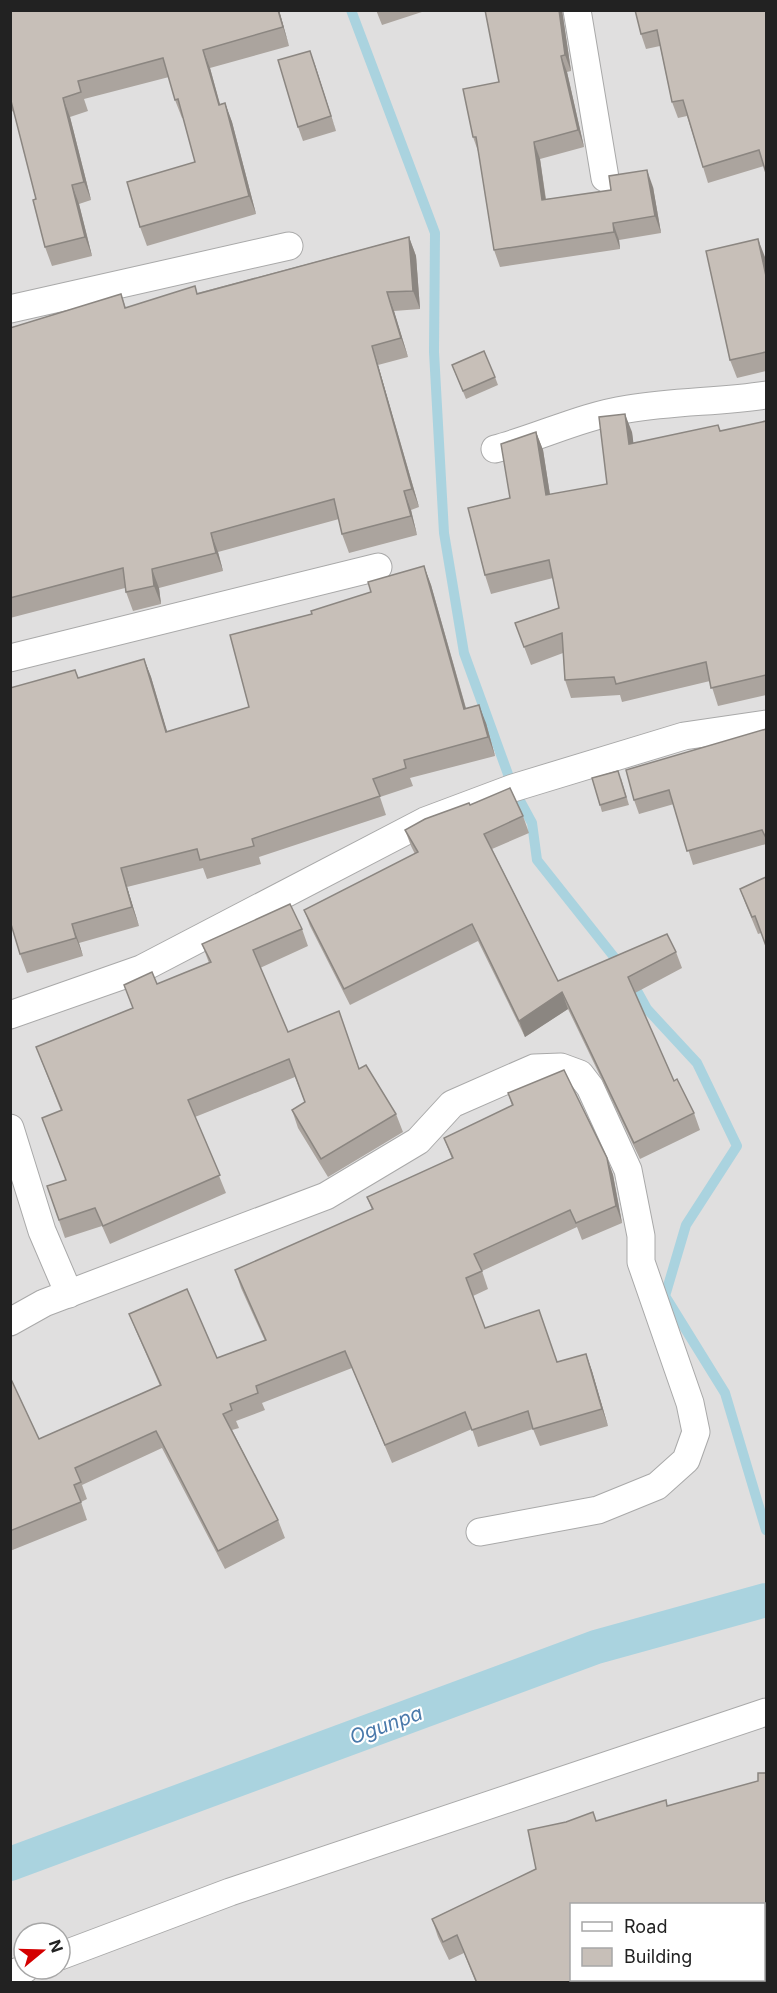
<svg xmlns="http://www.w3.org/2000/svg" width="777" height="1993" font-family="Inter,sans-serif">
<rect width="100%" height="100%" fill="#f2efe9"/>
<path fill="#e0dfdf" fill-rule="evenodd" d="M11 11H766V1982H11ZM572 1904H764V1980H572ZM24 1933H60V1969H24Z"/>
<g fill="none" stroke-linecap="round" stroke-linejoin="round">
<g stroke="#aad3df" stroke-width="10">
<path d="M351 10 435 233 434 352 444 533 464 653 513 788 532 823 537 860 622 967"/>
<path d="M631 980 647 1009 697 1063 737 1146 686 1225 665 1296 725 1393 766 1530"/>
</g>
<path stroke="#aad3df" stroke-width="34" d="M10 1864 596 1647 766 1600"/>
<g stroke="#a9a9a9" stroke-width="29">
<g id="street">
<path d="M577 10 605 178"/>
<path d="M10 309 289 246"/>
<path d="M495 449C540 437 582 416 628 409 674 401 721 402 766 395"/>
<path d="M10 658 378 567"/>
<path d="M10 1015 141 969 425 821 513 788 684 736 766 724"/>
<path d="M10 1128 42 1231 69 1294"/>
<path d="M10 1322 44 1303 326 1196 418 1141 452 1104 534 1068 561 1067 580 1074 590 1087 628 1170 641 1236V1262L690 1403 696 1432 686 1460 657 1486 598 1510 480 1532"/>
<path d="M60 1956 230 1892 766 1712"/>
<path d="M10 1974 25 1969"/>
</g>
</g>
<use href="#street" stroke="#fff" stroke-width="27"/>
</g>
<g fill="#aba49e">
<path d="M10 10H279L289 46 210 68 220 104 225 103 232 122 256 214 147 246 140 227 195 162 183 118H182L175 100 169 77 84 99 88 111 70 117 91 200 79 204 92 256 52 266 45 247 36 199 14 111 10 112Z"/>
<path d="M376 10H428L382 25Z"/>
<path d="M485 10H562L571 71 567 72 584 147 540 159 546 199 653 187 661 233 619 240 620 249 500 267 494 250 479 154 473 137 499 82Z"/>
<path d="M635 10H766L764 166 708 183 703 167 687 116 678 118 672 102 660 46 646 49 641 34Z"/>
<path d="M315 65 336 131 303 141 298 127Z"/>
<path d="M409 237 416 256 420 309 394 311 408 357 378 365 419 507 411 510 417 535 349 553 342 534 339 519 218 552 223 571 159 588 161 604 133 611 126 592 125 588 10 618V328L121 294 126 308 197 293Z"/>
<path d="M765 257 766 264V371L737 378 730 360Z"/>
<path d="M452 365 495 377 498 385 466 399Z"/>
<path d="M766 421V695L718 706 710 681 622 702 620 695 571 698 565 680 563 653 531 665 515 623 559 608 553 578 491 594 485 575 510 498 536 432 543 450 550 495 607 484 632 432 633 443 720 431Z"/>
<path d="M424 566 431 585 466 708 486 723 495 756 410 778 413 786 380 797 386 815 259 857 261 864 207 879 203 868 127 887 139 926 79 943 83 956 27 973 20 954 75 670 78 678 144 659 151 677 167 732 249 707 312 614 371 592Z"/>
<path d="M766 729V844L693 865 674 804 639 814 634 800Z"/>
<path d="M621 778 629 805 602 812 600 805Z"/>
<path d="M470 805 523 816 529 833 492 849 558 981 676 952 682 968 635 993 674 1081 694 1113 700 1130 640 1159 568 1009 525 1037 478 941 350 1005 310 926 304 910 415 854 411 846 405 830Z"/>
<path d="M766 877 761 933 758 934 746 905 740 889Z"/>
<path d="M302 929 308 946 260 968 288 1032 359 1069 396 1114 403 1132 328 1177 298 1128 292 1110 305 1102 295 1077 195 1117 226 1193 110 1244 102 1226 65 1238 47 1186 65 1180 61 1111 36 1047 133 1008 124 985 157 984 209 963 202 944Z"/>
<path d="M508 1093 607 1158 613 1175 622 1223 582 1240 577 1227 482 1271 488 1289 473 1296 485 1328 557 1362 586 1354 592 1371 608 1426 540 1446 533 1429 478 1447 472 1429 392 1463 352 1368 262 1403 265 1410 236 1421 239 1428 232 1430 278 1520 285 1538 225 1569 162 1448 82 1485 87 1499 81 1502 87 1520 10 1551V1377L39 1439 160 1386 136 1331 129 1314 217 1358 265 1341 241 1288 235 1270 372 1210 367 1197 452 1159 444 1138 512 1106Z"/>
<path d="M766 1773V1977L764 1978V1905L572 1980H759L748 1983H727L726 1980 717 1983H476L464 1953 449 1960 438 1937 432 1919 536 1869 596 1821 668 1806 758 1781Z"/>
</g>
<g fill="#8b8681">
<path d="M278 10H279L289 46 283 27Z"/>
<path d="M559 10H562L571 71 565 55Z"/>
<path d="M203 50 210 68 225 123 219 105Z"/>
<path d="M310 51 315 65 336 131 331 116Z"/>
<path d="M561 56 567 72 584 147 578 130Z"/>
<path d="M63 98 70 117 91 200 84 182Z"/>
<path d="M225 103 232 122 256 214 249 196Z"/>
<path d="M534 142 540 159 548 217 542 200Z"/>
<path d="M647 170 653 187 661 233 655 216Z"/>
<path d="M72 185 79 204 92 256 85 237Z"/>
<path d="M613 223 619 240 620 249 614 232Z"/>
<path d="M409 237 416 256 420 309 413 291Z"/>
<path d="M758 239 765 257 766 264V276Z"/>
<path d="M387 292 394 311 408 357 401 338Z"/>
<path d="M372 346 378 365 419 507 412 489Z"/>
<path d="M625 414 632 432 636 462 629 444Z"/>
<path d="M536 432 543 450 553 514 546 495Z"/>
<path d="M404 491 411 510 417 535 411 516Z"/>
<path d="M211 533 218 552 223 571 216 553Z"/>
<path d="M424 566 431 585 471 727 464 709Z"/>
<path d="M152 569 159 588 161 604 154 586Z"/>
<path d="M144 659 151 677 173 751 166 732Z"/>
<path d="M479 705 486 723 495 756 488 737Z"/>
<path d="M121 868 127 887 139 926 132 907Z"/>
<path d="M72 924 79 943 83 956 76 938Z"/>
<path d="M562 992 568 1009 525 1037 519 1021Z"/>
<path d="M607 1158 613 1175 622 1223 616 1206Z"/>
<path d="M586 1354 592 1371 608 1426 602 1409Z"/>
</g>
<g fill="#c7bfb8" stroke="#8b8681" stroke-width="1.5">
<path d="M10 10H278L283 27 203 50 219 105 225 103 249 196 140 227 127 182 195 162 178 99 175 100 163 58 78 81 81 92 63 98 84 182 72 185 85 237 45 247 33 200 36 199 10 97Z"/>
<path d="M485 10H559L565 55 561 56 578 130 534 142 542 200 611 190 609 176 647 170 655 216 613 223 614 232 494 250 476 137H473L463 89 499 82Z"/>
<path d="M635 10H766V173L759 150 703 167 683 100 672 102 657 30 641 34Z"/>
<path d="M310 51 331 116 298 127 278 60Z"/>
<path d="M409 237 413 291 387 292 401 338 372 346 412 489 404 491 411 516 342 534 334 499 211 533 216 553 152 569 154 586 126 592 123 568 10 598V328L121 294 125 308 195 286 197 294Z"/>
<path d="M758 239 766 276V352L730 360 706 251Z"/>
<path d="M484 351 495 377 463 391 452 365Z"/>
<path d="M625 414 629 444 718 425 720 431 766 421V675L711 688 706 662 616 684 614 677 565 680 562 633 524 647 515 623 559 608 549 560 485 575 468 508 510 498 501 444 536 432 546 495 607 484 599 417Z"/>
<path d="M424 566 464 709 479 705 488 737 404 760 406 768 373 779 380 796 252 839 254 846 200 860 197 849 121 868 132 907 72 924 76 938 20 954 10 921V688L75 670 78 678 144 659 166 732 249 707 230 635 312 614 311 611 371 592 368 582Z"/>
<path d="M766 729V838L762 830 687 851 669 790 634 800 626 770Z"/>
<path d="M618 771 626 797 600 805 592 778Z"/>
<path d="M510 788 523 816 484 834 558 981 667 934 676 952 628 977 674 1081 677 1079 694 1113 634 1143 562 992 519 1021 472 924 344 989 304 910 418 852 405 830 425 819 469 803 470 805Z"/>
<path d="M766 877V946L755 916 752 917 740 889Z"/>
<path d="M290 904 302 929 253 950 288 1032 339 1011 359 1069 366 1065 396 1114 321 1159 292 1110 305 1102 289 1059 188 1100 220 1175 103 1226 95 1208 59 1220 47 1186 66 1180 42 1118 62 1110 36 1047 133 1008 124 985 152 972 157 984 211 962 202 944Z"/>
<path d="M564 1070 607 1158 616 1206 576 1223 570 1210 474 1254 482 1271 466 1278 485 1328 539 1310 557 1362 586 1354 602 1409 533 1429 528 1411 472 1430 465 1412 385 1445 345 1351 256 1386 258 1393 230 1404 232 1410 223 1414 278 1520 218 1551 156 1431 75 1468 81 1482 74 1485 81 1502 10 1531V1377L39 1439 161 1385 129 1314 187 1289 217 1358 266 1340 235 1270 373 1209 367 1197 453 1158 444 1138 513 1105 508 1093Z"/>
<path d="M758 1773H766V1958H764V1905H572V1980H659L651 1983H477L457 1935 443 1942 432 1919 536 1869 528 1830 566 1822 593 1812 596 1821 666 1800 667 1806 758 1781Z"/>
</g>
<g text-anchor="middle" stroke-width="4.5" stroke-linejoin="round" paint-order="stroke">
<g font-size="20" font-style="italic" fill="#4a7aab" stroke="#fff">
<text transform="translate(386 1725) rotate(-20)" y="7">Ogunpa</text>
</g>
</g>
<rect width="777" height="1993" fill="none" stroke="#222222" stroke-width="24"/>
<rect x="570" y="1903" width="195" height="78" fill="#ffffff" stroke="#a7a7a7" stroke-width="1.5"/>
<rect x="582" y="1922" width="30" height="9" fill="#ffffff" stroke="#a7a7a7" stroke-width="1.5"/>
<text x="624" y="1933" font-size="18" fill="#222222">Road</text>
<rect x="582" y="1948" width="30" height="18" fill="#c7bfb8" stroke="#a7a7a7" stroke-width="1.5"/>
<text x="624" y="1963" font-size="18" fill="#222222">Building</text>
<g transform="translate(42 1951) rotate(71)"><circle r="28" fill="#ffffff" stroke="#a7a7a7" stroke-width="1.5"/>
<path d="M0-4.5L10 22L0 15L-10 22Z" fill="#d40000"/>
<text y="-9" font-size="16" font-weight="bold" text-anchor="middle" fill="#222222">N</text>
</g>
</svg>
